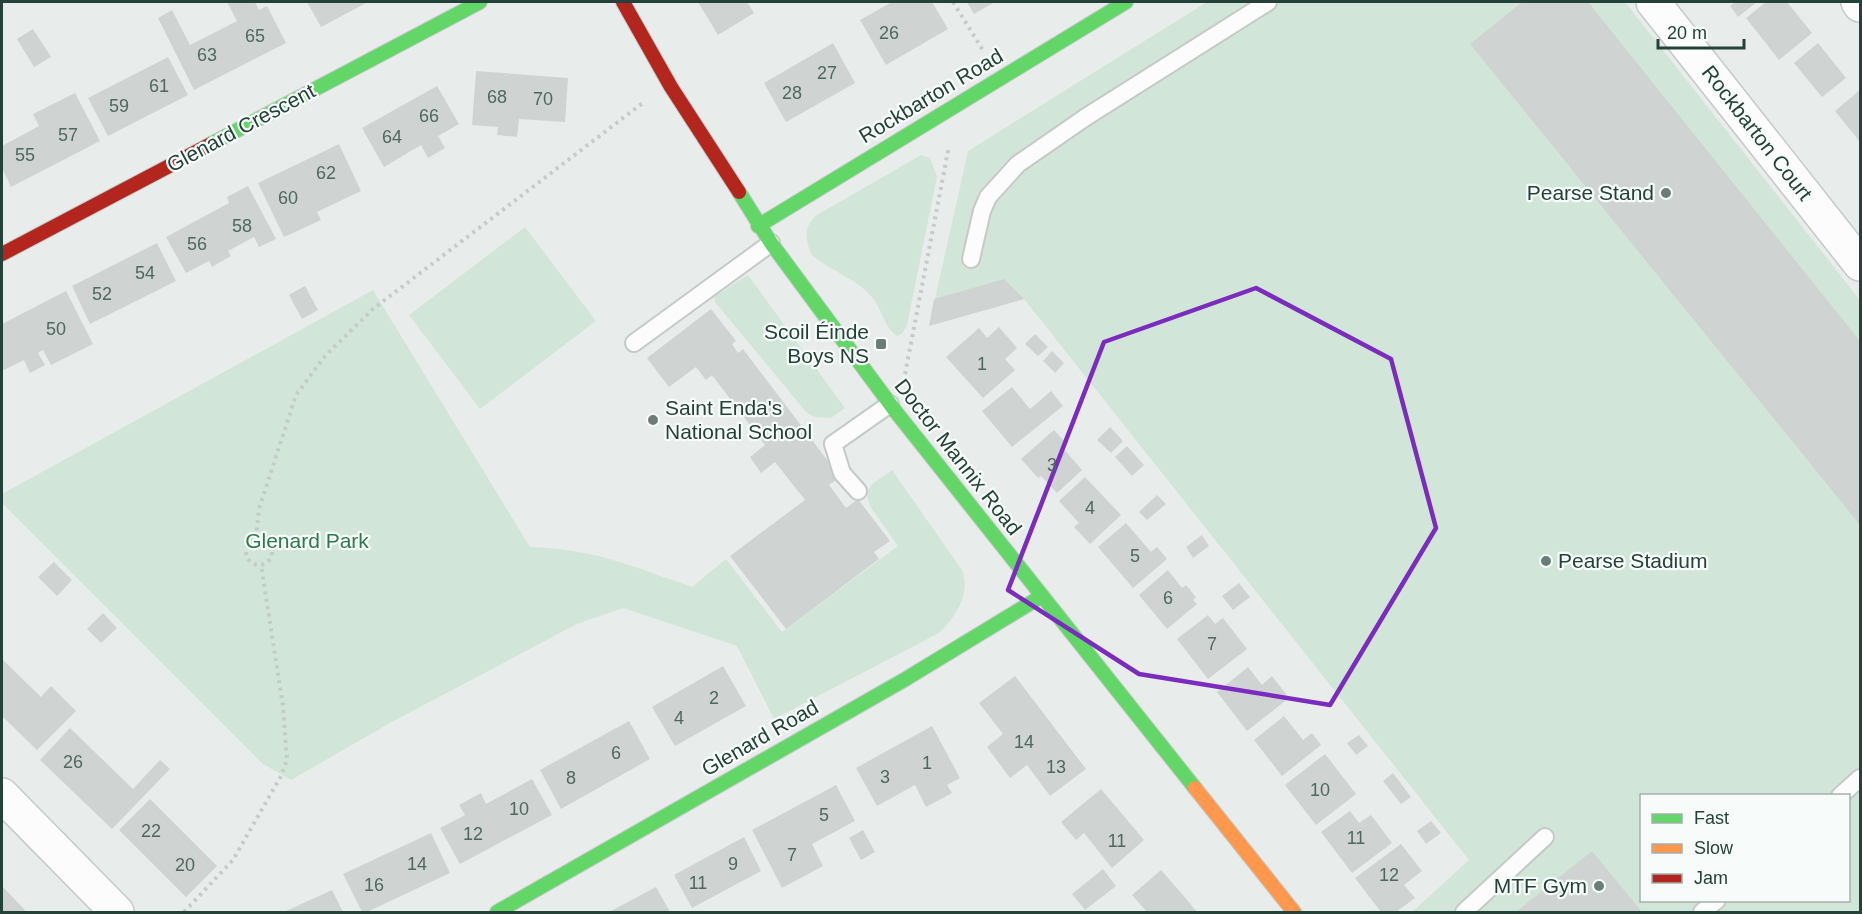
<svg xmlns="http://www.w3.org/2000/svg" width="1862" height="914" font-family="Arial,sans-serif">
<rect width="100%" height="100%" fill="#e8edeb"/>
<g fill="#d1e6d8" fill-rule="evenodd">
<path d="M1207 2H1625L1860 300V912H1412L1469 860 1024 299 929 326 968 151ZM1642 796H1848V900H1642Z"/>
<path d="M921 155 930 158 937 177 907 325 903 333 898 336C886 332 881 307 872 297 856 278 830 271 812 255 805 241 803 226 817 215Z"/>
<path d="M525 227 596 321 480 409 409 315Z"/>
<path d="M748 275 845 408 831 418 814 417 806 412 715 302 714 297Z"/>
<path d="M373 290 530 547C596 549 631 566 692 587L726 559 782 632 898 546 871 508 866 494 872 484 892 470 962 570C971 593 956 617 939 633L774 719 737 646 623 608 577 624 390 723 291 780 263 764 2 503V494Z"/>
</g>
<g fill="#cfd4d2">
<path d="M227 2H255L259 10 267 6 286 43 194 90 158 18 172 10 190 45 237 21Z"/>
<path d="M307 2H368L321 27Z"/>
<path d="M698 2H747L754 13 718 35Z"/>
<path d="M892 2H932L948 29 886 65 860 20Z"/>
<path d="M967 2H995L974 14Z"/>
<path d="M1522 2H1588L1860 341V525L1470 44Z"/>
<path d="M1735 2H1757L1738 17 1730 6Z"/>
<path d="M1766 2H1787L1812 33 1779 60 1746 18Z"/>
<path d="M33 29 51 57 34 67 17 39Z"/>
<path d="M833 43 855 83 786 122 764 83Z"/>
<path d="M1818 43 1846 78 1822 97 1794 63Z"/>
<path d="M168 57 188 95 108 136 88 98Z"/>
<path d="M476 71 568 78 565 122 519 119 517 137 497 135 498 127 472 125Z"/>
<path d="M437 86 459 124 438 136 445 148 428 158 421 145 384 167 362 128Z"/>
<path d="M1860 90V142L1835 111Z"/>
<path d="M75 93 100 141 11 187 2 168V146L39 126 33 114Z"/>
<path d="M339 144 361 191 317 212 321 220 284 237 258 183Z"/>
<path d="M248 186 276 239 259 247 254 237 228 251 231 256 212 267 209 261 186 273 166 237 229 203 227 197Z"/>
<path d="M157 243 176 281 90 324 72 286Z"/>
<path d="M1004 279 1024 299 929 326 934 299Z"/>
<path d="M305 286 318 310 302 319 289 295Z"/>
<path d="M66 291 93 344 51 365 43 350 38 353 45 365 30 373 24 360 2 371V324Z"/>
<path d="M711 309 736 341 732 344 738 353 743 349 840 477 829 485 846 508 858 499 890 541 874 552 879 559 786 629 730 556 805 500 775 462 761 473 750 457 765 445 712 375 706 380 696 367 669 387 647 358Z"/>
<path d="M999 327 1017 348 1005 359 1015 370 983 398 946 357 979 328 987 338Z"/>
<path d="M1035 334 1048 347 1038 356 1025 344Z"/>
<path d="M1052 351 1064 363 1055 373 1043 361Z"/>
<path d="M1012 387 1030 409 1051 391 1063 406 1012 447 982 411Z"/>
<path d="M1110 427 1123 441 1111 453 1097 440Z"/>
<path d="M1054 430 1066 443 1062 447 1082 470 1057 493 1041 476 1038 478 1021 459Z"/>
<path d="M1127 446 1144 465 1132 476 1115 457Z"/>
<path d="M1085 477 1121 515 1090 544 1074 527 1079 523 1059 501Z"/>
<path d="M1157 495 1166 504 1147 520 1139 512Z"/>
<path d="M1126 523 1151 552 1157 547 1167 559 1133 588 1098 547Z"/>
<path d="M1202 535 1209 546 1193 558 1186 547Z"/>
<path d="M54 562 72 580 57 596 38 577Z"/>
<path d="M1168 570 1182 588 1186 585 1196 597 1193 600 1197 604 1167 629 1139 595Z"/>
<path d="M1239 583 1250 597 1233 610 1222 596Z"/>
<path d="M103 613 117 628 101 643 87 629Z"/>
<path d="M1208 615 1215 624 1223 618 1247 649 1208 679 1177 639Z"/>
<path d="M2 659 41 697 51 686 76 711 37 750 2 716Z"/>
<path d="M723 666 746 706 675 746 652 707Z"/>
<path d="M1248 667 1262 685 1272 676 1289 698 1247 731 1217 692Z"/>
<path d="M1015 676 1086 769 1050 796 1027 765 1010 778 987 747 1003 734 979 703Z"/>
<path d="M1284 716 1303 740 1312 733 1321 745 1282 776 1254 740Z"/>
<path d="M629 721 650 759 561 809 540 770Z"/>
<path d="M932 726 960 778 947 785 952 793 926 807 915 785 877 806 856 768Z"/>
<path d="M70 728 133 789 160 760 170 769 112 829 40 760Z"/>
<path d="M1359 735 1368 746 1356 755 1347 743Z"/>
<path d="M1325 754 1356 794 1316 825 1285 785Z"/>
<path d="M1393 773 1411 797 1401 804 1383 781Z"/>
<path d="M532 779 552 815 460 864 440 828 465 815 459 805 481 793 486 804Z"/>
<path d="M836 785 855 821 812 844 823 866 782 888 752 830Z"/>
<path d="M1101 789 1144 840 1112 868 1084 833 1076 840 1061 822Z"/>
<path d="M150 799 217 866 186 897 119 830Z"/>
<path d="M1350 811 1359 823 1371 815 1392 843 1352 873 1321 832Z"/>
<path d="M1431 821 1441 833 1426 844 1417 831Z"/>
<path d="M863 830 875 852 861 860 849 838Z"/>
<path d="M431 833 450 873 367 912H362L343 874Z"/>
<path d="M744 837 761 871 692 908 674 875Z"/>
<path d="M1401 844 1422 871 1404 885 1415 898 1396 912H1381L1355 878Z"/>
<path d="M1592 851 1642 912H1516Z"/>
<path d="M1103 869 1116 886 1085 910 1072 894Z"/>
<path d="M1161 870 1182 894 1197 912H1147L1132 895Z"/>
<path d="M2 886 25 910 22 912H2Z"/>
<path d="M656 887 670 912H609Z"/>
<path d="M332 890 343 912H284Z"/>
</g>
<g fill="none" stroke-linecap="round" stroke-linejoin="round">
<g stroke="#c5cac8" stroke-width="20">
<g id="lane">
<path d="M971 259 982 211 988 197 1018 164 1086 117 1268 2"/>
<path d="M634 343 771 243"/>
<path d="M858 491 842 473 833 444 890 404"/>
<path d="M1840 796 1860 778"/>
<path d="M1464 912 1545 837"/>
<path d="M1702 912 1717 900"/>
</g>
</g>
<g stroke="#c5cac8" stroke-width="36">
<g id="street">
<path d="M1653 2 1860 264"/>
<path d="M1858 2 1860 5"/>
<path d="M2 795 117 912"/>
</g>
</g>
<g stroke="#c3cbc8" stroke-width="16">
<g id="fast">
<path d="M211 144 480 2"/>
<path d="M739 192 771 243 896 412 1195 788"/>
<path d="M758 226 1126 2"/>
<path d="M497 912 904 680 1042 596"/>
</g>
</g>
<g stroke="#c3cbc8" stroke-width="16">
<path id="slow" d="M1195 788 1294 912"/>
</g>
<g stroke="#c3cbc8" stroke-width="16">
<g id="jam">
<path d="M623 2 671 87 739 192"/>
<path d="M2 254 211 144"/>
</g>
</g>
<g stroke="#c3ccca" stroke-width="4" stroke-dasharray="3 4.5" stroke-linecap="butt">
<path d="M953 2 984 52"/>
<path d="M905 374 949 146"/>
<path d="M256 538 259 509 296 395 325 356 373 309 644 102"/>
<circle cx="259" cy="552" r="13"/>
<path d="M184 912 233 860 281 776 287 760 283 706 261 565"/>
</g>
<use href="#lane" stroke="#fcfcfc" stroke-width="16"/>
<use href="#street" stroke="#fcfcfc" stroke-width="33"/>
<use href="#fast" stroke="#63d668" stroke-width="14"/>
<use href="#slow" stroke="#ff974d" stroke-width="14"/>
<use href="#jam" stroke="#b3261e" stroke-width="14"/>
</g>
<path fill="none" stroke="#7b2cbf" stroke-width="4.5" stroke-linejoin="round" d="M1256 288 1391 359 1436 528 1330 705 1139 674 1008 590 1104 342Z"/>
<g fill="#697e78" stroke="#f7fbf9" stroke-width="2">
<circle cx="1666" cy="193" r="6"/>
<rect x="875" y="338" width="12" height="12" rx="3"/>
<circle cx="653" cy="420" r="6"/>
<circle cx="1546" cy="561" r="6"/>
<circle cx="1599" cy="886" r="6"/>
</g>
<g text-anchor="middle" stroke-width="4.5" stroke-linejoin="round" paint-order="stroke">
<g font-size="18" fill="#506761">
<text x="889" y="39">26</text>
<text x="255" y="42">65</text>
<text x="207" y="61">63</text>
<text x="827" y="79">27</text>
<text x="159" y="92">61</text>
<text x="792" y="99">28</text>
<text x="497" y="103">68</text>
<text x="543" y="105">70</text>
<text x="119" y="112">59</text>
<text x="429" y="122">66</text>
<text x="68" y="141">57</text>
<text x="392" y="143">64</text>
<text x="25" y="161">55</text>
<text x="326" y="179">62</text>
<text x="288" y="204">60</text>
<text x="242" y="232">58</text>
<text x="197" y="250">56</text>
<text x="145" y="279">54</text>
<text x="102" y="300">52</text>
<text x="56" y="335">50</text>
<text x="982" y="370">1</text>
<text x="1052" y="471">3</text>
<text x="1090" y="514">4</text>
<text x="1135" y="562">5</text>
<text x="1168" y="604">6</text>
<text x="1212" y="650">7</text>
<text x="714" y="704">2</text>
<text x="679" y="724">4</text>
<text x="1024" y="748">14</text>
<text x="616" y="759">6</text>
<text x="73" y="768">26</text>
<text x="927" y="769">1</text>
<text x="1056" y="773">13</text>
<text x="885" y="783">3</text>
<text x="571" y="784">8</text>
<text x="1320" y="796">10</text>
<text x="519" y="815">10</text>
<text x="824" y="821">5</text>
<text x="151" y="837">22</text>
<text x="473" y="840">12</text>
<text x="1356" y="844">11</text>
<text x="1117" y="847">11</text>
<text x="792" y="861">7</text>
<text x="417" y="870">14</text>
<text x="733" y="870">9</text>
<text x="185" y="871">20</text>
<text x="1389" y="881">12</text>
<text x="698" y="889">11</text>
<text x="374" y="891">16</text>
</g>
<g font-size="21" fill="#24423a" stroke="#f7fbf9">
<text transform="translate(931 96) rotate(-31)" y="7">Rockbarton Road</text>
<text transform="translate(241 128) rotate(-28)" y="7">Glenard Crescent</text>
<text transform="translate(1757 133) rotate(52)" y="7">Rockbarton Court</text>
<text transform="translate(958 457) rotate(52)" y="7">Doctor Mannix Road</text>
<text transform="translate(760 738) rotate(-30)" y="7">Glenard Road</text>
</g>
<g font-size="21" fill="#24423a" stroke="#f7fbf9" text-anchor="end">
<text x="1654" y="200">Pearse Stand</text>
<text x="869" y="339">Scoil Éinde<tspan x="869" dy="24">Boys NS</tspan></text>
<text x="665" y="415" text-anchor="start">Saint Enda's<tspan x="665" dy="24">National School</tspan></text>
<text x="1558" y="568" text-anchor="start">Pearse Stadium</text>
<text x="1587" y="893">MTF Gym</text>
</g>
<g font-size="21" fill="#2d7a4b" stroke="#f7fbf9">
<text x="307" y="548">Glenard Park</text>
</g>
</g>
<rect width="1862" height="914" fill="none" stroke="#24423a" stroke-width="6"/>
<rect x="1640" y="794" width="210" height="108" fill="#f7fbf9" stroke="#a3b1ad" stroke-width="1.5"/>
<rect x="1652" y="814" width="30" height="9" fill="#63d668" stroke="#a3b1ad" stroke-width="1.5"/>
<text x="1694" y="824" font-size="18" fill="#24423a">Fast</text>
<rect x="1652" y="844" width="30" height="9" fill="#ff974d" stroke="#a3b1ad" stroke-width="1.5"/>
<text x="1694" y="854" font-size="18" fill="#24423a">Slow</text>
<rect x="1652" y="874" width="30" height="9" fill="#b3261e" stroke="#a3b1ad" stroke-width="1.5"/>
<text x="1694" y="884" font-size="18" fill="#24423a">Jam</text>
<path d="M1658 39v9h86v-9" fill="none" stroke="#24423a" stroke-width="3"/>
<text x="1667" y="39" font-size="18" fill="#24423a" stroke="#f7fbf9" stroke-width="4.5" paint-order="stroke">20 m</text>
</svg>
